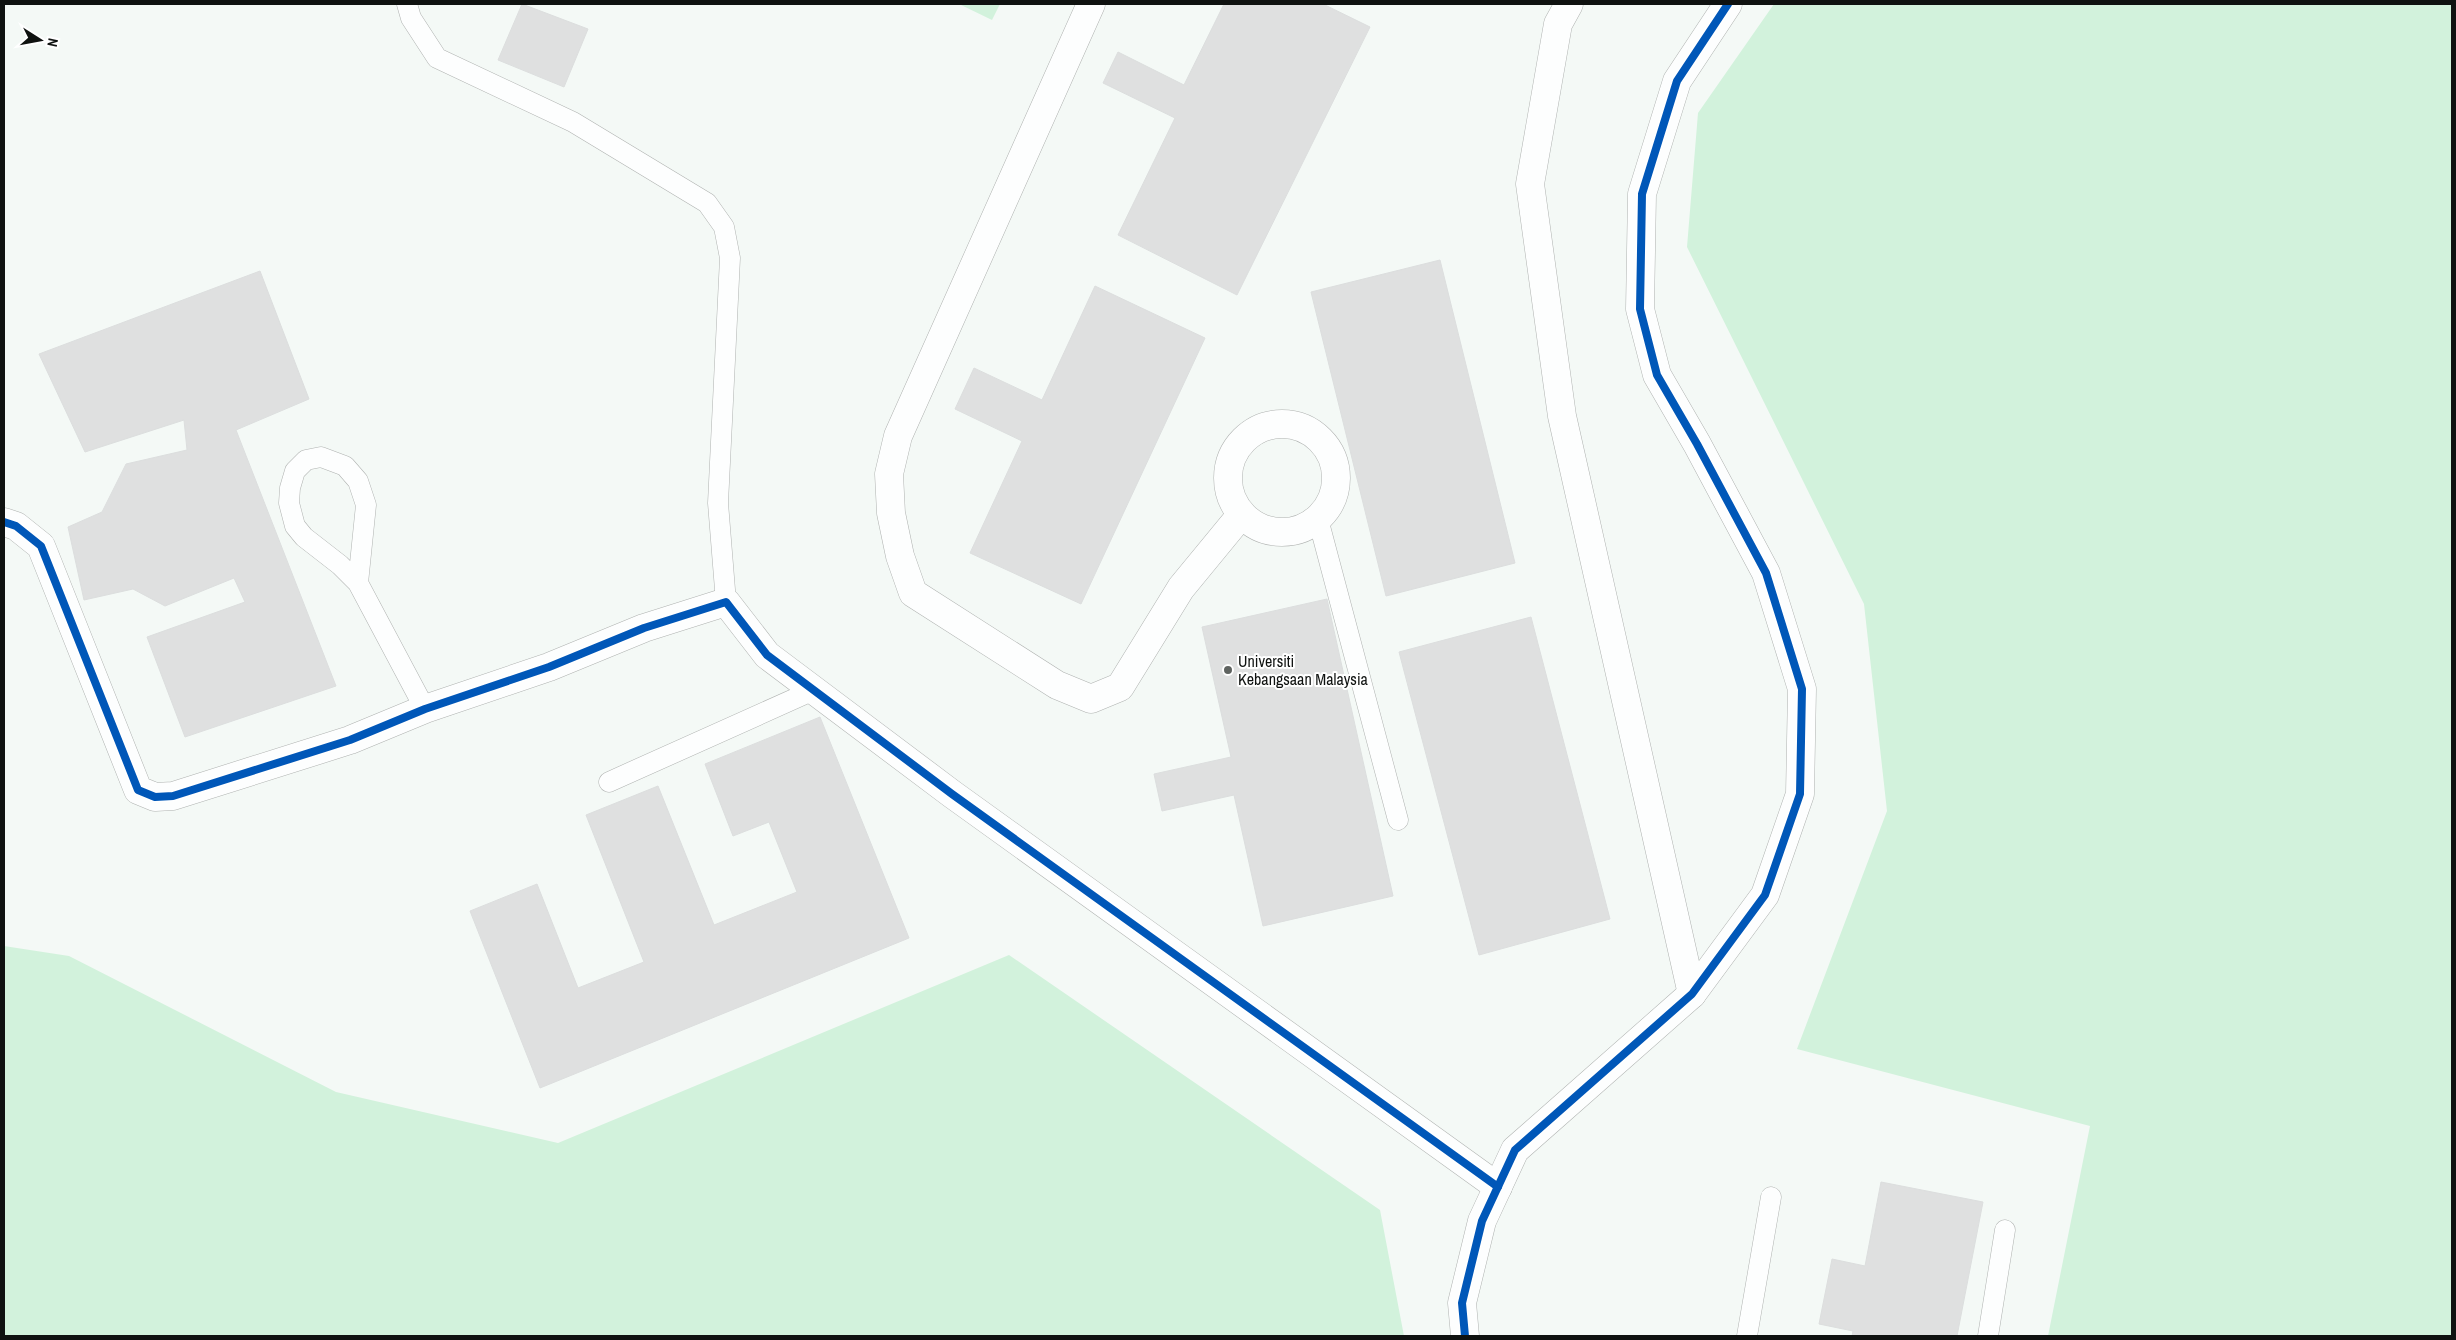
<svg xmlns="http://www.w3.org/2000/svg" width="2456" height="1340" font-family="'Archivo Narrow',sans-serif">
<rect width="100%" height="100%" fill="#f4f9f6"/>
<g fill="#d2f2dc">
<path d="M959 4H1000L992 20Z"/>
<path d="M1774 4H2452V1336H2048L2090 1126 1797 1049 1887 811 1864 604 1687 247 1698 113Z"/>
<path d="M4 946 69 956 336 1092 558 1143 1009 955 1380 1210 1404 1336H4Z"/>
</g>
<g fill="#dfe0e0" stroke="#dcdede">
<path d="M522 4 588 29 564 87 498 60Z"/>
<path d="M1224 4H1323L1370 27 1237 295 1118 235 1175 118 1103 83 1118 52 1184 85Z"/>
<path d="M1440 260 1515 563 1386 596 1311 292Z"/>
<path d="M260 271 309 399 236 430 336 686 185 737 147 637 245 602 234 578 165 606 133 589 84 600 68 527 102 512 126 464 187 450 184 420 85 452 39 354Z"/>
<path d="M1095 286 1205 338 1081 604 970 553 1022 441 955 409 974 368 1042 400Z"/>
<path d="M1327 599 1393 896 1263 926 1234 795 1162 811 1154 774 1231 757 1202 627Z"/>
<path d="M1531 617 1610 919 1479 955 1399 652Z"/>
<path d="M820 717 909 938 540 1088 470 911 537 884 578 988 644 962 586 815 658 786 714 925 797 892 769 822 733 836 705 764Z"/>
<path d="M1881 1182 1983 1202 1957 1336H1852L1853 1331 1819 1324 1832 1259 1865 1266Z"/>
</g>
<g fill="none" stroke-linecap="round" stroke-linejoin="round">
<g stroke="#afb2b0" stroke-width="21">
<g id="lane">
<path d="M407 4 411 18 437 58 573 122 707 203 724 227 730 258 718 503 726 602"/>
<path d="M1318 519 1398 820"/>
<path d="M358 583 340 565 304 537 295 526 289 503 290 488 295 471 306 460 321 457 345 466 358 481 366 505 358 583 425 709"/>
<path d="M609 782 814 690"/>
<path d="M1747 1336 1771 1197"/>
<path d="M1988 1336 2005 1230"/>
</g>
</g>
<g stroke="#afb2b0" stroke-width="29">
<g id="street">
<path d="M1091 4 898 436 889 474 891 513 900 556 913 593 1057 685 1091 699 1120 687 1181 588 1241 515"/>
<path d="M1569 4 1558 24 1530 184 1562 416 1692 994"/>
<circle cx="1282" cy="478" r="54"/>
<path d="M4 522 16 526 41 546 138 790 155 797 173 796 350 740 425 709 549 667 644 628 726 602 767 655 952 794 1498 1187"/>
<path d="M1465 1336 1462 1303 1482 1221 1515 1150 1692 994 1765 895 1800 794 1802 689 1766 573 1697 444 1657 375 1640 309 1642 194 1677 81 1728 4"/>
</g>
</g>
<use href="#lane" stroke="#fdfefe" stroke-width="20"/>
<use href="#street" stroke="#fdfefe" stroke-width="28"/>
<g stroke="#fff" stroke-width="11">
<g id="cycleway">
<path d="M4 522 16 526 41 546 138 790 155 797 173 796 350 740 425 709 549 667 644 628 726 602 767 655 952 794 1498 1187"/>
<path d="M1465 1336 1462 1303 1482 1221 1515 1150 1692 994 1765 895 1800 794 1802 689 1766 573 1697 444 1657 375 1640 309 1642 194 1677 81 1728 4"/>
</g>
</g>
<use href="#cycleway" stroke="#0057b8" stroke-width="8"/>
</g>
<circle fill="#5f6360" stroke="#fff" stroke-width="2" cx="1228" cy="670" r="5"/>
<g text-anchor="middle" stroke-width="4" stroke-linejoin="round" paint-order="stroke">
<g font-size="16" fill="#0f1210" stroke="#fff" text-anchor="start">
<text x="1238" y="667">Universiti<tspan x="1238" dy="18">Kebangsaan Malaysia</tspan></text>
</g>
</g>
<rect width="2456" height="1340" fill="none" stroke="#0f1210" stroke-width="10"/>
<g transform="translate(40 40) rotate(101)" stroke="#ffffff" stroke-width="4" paint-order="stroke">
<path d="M0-4L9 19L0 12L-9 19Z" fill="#0f1210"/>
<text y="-8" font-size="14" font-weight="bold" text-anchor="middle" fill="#0f1210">N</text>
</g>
</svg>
